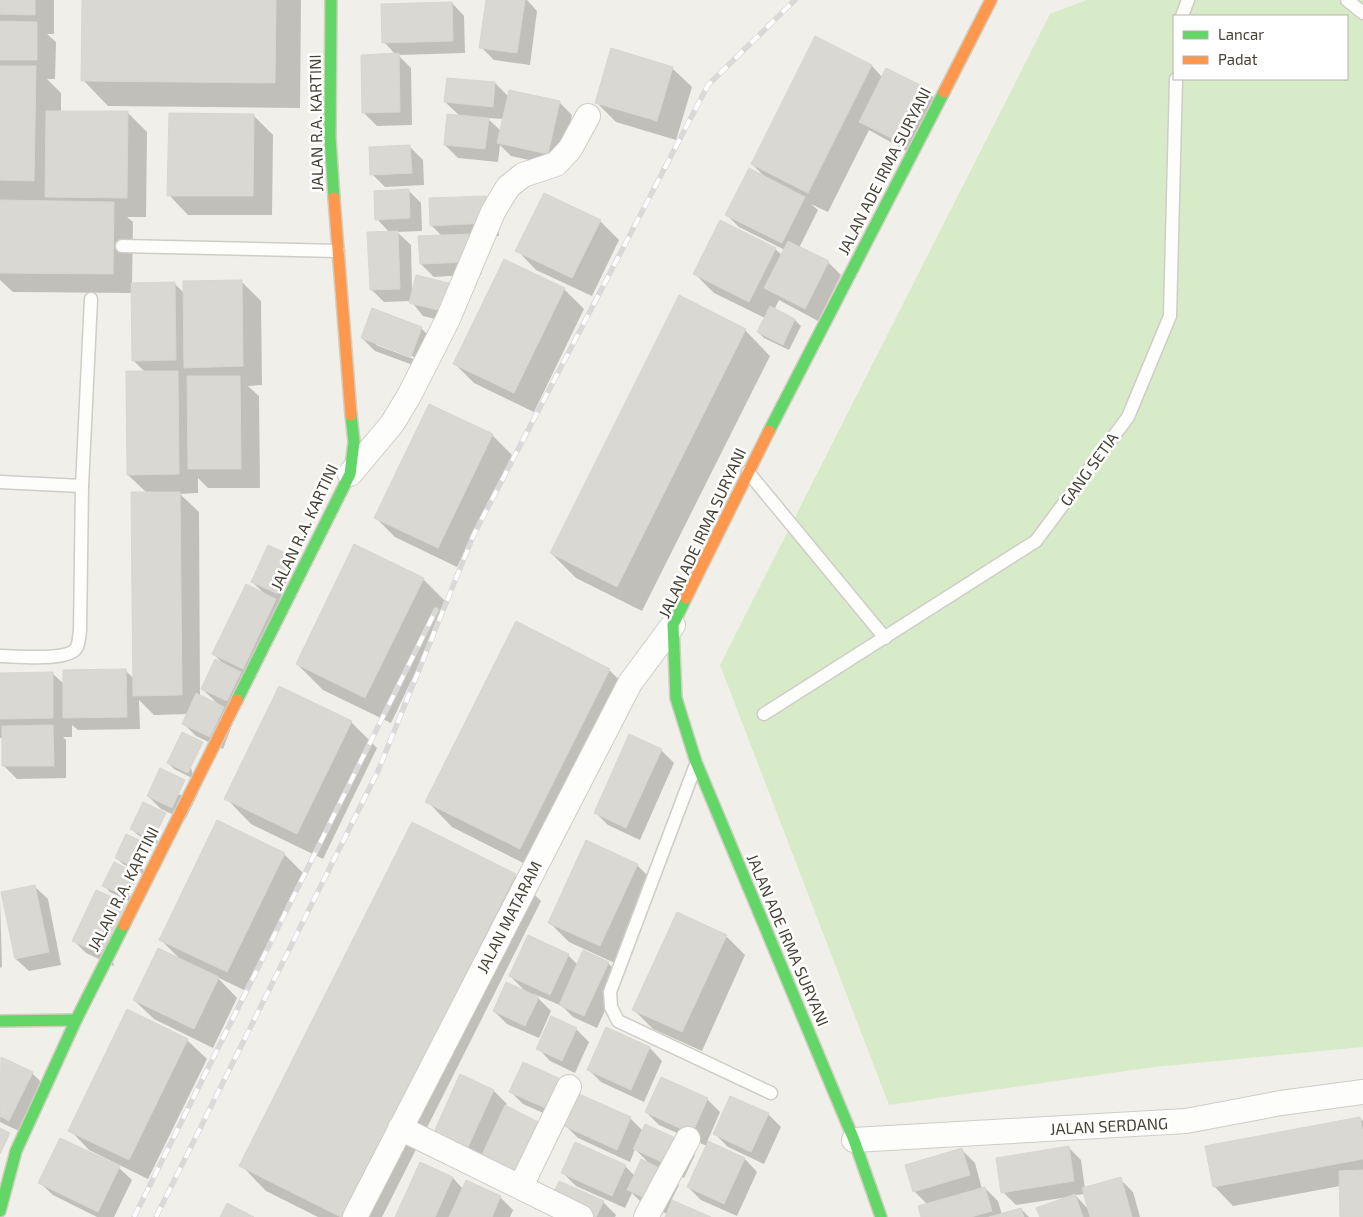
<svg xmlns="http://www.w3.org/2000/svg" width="1363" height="1217" font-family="'Exo 2',sans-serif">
<rect width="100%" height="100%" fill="#f0efe9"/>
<path fill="#d8ebc9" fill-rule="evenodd" d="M1087 0H1363V1047L1154 1067 889 1105 720 665 1050 14ZM1174 16H1347V79H1174Z"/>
<g fill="#0003" fill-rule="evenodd">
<path d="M0 0H54V34H47L56 42 55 79H47L61 93V112L128 113 147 132 146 217H127L133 222 132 284H175L184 293 241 281 261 301 262 385 248 386 259 396 260 488H208L198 478V493L180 494 199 512 200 696 218 704 202 689 225 665 213 654 265 594 252 582 295 559 223 749 196 736 183 723 188 714 154 715 139 700 140 729 78 730 72 725V737H63L66 740V778L17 779 4 766 3 738H0V674L52 673 65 685 126 671 134 679 147 493 128 475 145 372 133 360 132 293 13 292 0 280Z"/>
<path d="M84 0H301L300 108 108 106 83 80Z"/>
<path d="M487 0H527L537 11 530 65 494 60 481 47Z"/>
<path d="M452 3 464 16 465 53 398 55 411 68 412 125 377 126 364 113 396 55 384 42Z"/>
<path d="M816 38 872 66 882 77 886 69 924 88 937 101 910 153 869 130 828 212 811 204 818 210 799 248 828 262 841 275 818 321 779 300 774 310 795 320 801 326 789 350 764 338 758 332 765 318 714 293 694 273 775 249 782 255 785 250 739 227 727 215 765 177 752 164Z"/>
<path d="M672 68 692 87 676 140 616 122 596 102Z"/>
<path d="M495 83 509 97 559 102 572 115 561 167 511 156 500 145 498 162 458 158 445 145 460 116 445 102ZM487 118 503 119 501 131Z"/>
<path d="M254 116 273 135 272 215H188L169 195Z"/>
<path d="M410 147 423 160 424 185 385 187 372 174Z"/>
<path d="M408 190 421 203 422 231 397 232 411 245 412 290 465 298 459 325 423 316 411 301 384 302 371 289 390 233 377 219Z"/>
<path d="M485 197 498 210 499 236 470 237 481 248 482 274 434 277 421 264 442 236 431 225Z"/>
<path d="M600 221 619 240 592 296 536 270 517 250Z"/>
<path d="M564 289 584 309 534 412 474 383 455 364Z"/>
<path d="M421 328 434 341 424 369 375 351 362 338ZM376 342 417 358 416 360 376 345Z"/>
<path d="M745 330 770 356 642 611 576 578 551 553Z"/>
<path d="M492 435 512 455 457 567 395 537 376 518Z"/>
<path d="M423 579 448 604 391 723 323 690 297 664Z"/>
<path d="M609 670 635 695 545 874 452 827 427 801Z"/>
<path d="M279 687 351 722 377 748 323 859 251 824 226 798Z"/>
<path d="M182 734 194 779 174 769 168 763Z"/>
<path d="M661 750 674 763 640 840 608 825 595 812Z"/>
<path d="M198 794 185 820 161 809 148 796Z"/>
<path d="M144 804 159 845 138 835 132 829Z"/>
<path d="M127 835 146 876 123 864 117 858Z"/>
<path d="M284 854 303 873 246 991 217 977 237 998 213 1048 154 1019 134 1000 181 960 161 940Z"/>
<path d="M114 864 133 903 110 892 104 886Z"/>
<path d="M637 865 656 884 619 965 569 942 550 923Z"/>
<path d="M515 876 541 901 382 1217H318L266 1191 241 1165Z"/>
<path d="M35 887 48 899 61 965 29 971 16 959Z"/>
<path d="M97 892 114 966 86 953 73 940Z"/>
<path d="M0 899 2 967 0 968Z"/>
<path d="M726 936 745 955 702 1051 653 1029 634 1010Z"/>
<path d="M568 955 578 965 608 963 621 976 597 1028 573 1017 562 1006 534 994 551 1011 539 1038 507 1024 494 1011 527 993 510 976Z"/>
<path d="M576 1029 589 1042 575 1073 550 1061 538 1048Z"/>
<path d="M187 1040 207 1059 148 1179 89 1150 70 1130Z"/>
<path d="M650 1048 662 1061 644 1102 601 1082 588 1069Z"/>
<path d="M2 1058 32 1073 45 1086 23 1133 0 1122Z"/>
<path d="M564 1082 579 1096 631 1119 643 1131 682 1142 695 1155 684 1178 662 1168 679 1185 671 1201 708 1217H666L667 1214 642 1203 632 1193 625 1208 576 1186 563 1173 625 1166 635 1176 651 1165 635 1149 630 1162 578 1138 565 1125 566 1123 523 1104 510 1091Z"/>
<path d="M494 1091 507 1104 505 1106 530 1183 435 1132Z"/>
<path d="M707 1099 720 1112 707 1142 745 1159 757 1172 737 1216 701 1200 688 1187 707 1146 659 1125 646 1112Z"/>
<path d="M768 1114 781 1127 764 1164 728 1147 715 1134Z"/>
<path d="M1360 1118 1363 1121V1217H1341L1340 1186 1233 1206 1214 1186Z"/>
<path d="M1068 1147 1081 1160 1085 1189 1120 1179 1133 1192 1140 1217H1041L1068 1197 1016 1205 1003 1192ZM1085 1194 1089 1210 1075 1195Z"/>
<path d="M962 1150 975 1163 982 1189 985 1188 998 1201 1002 1215 1021 1209 1029 1217H922L928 1205 914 1191Z"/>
<path d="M421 1164 453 1178 463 1189 500 1197 513 1210 510 1217H397Z"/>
<path d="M119 1168 132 1180 114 1217H97L53 1195 40 1183Z"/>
<path d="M603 1202 616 1215 615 1217H575Z"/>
</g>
<g fill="#dad8d2" stroke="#d8d6cf">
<path d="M0 0H35V15L0 14Z"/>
<path d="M82 0H276L275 83 81 81Z"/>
<path d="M486 0H525L517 53 479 48Z"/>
<path d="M452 2 453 41 382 43 381 4Z"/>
<path d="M0 21 37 22V60H0Z"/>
<path d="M815 36 872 65 808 193 751 164Z"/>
<path d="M611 48 673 67 657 121 595 103Z"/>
<path d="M399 53 400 112 362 113 361 55Z"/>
<path d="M0 66H36L34 181 0 180Z"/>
<path d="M886 68 924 87 897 141 859 122Z"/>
<path d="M447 78 495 82 493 107 444 102Z"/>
<path d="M509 90 560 101 548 154 497 143Z"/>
<path d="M46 111H128L127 198 45 197Z"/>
<path d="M169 113 254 114 253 196H167Z"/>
<path d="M447 114 489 118 485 149 444 145Z"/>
<path d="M410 145 412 173 370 175 369 147Z"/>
<path d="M749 168 805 197 782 243 725 215Z"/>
<path d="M409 189 410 218 375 220 374 191Z"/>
<path d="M544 193 601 220 572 278 515 251Z"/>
<path d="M486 196V223L430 226 429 198Z"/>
<path d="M0 200 114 202 113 274 0 273Z"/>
<path d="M720 220 776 248 749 302 693 274Z"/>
<path d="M398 231 400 289 370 290 367 232Z"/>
<path d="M469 234 470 262 420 264 418 236Z"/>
<path d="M788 241 829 261 805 309 764 288Z"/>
<path d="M504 259 565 288 514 393 453 364Z"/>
<path d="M416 275 453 284 446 312 409 303Z"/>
<path d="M242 280 243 366 184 368 183 281Z"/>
<path d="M175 282 176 360 132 361 131 283Z"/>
<path d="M679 295 746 329 617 587 550 553Z"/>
<path d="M770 306 795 319 783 345 757 332Z"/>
<path d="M372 308 422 327 411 357 361 338Z"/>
<path d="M126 371H178L179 474 127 475Z"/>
<path d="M187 376H240L241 469H188Z"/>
<path d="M429 404 493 434 438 548 374 518Z"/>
<path d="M131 492H180L182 695 133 696Z"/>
<path d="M354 544 424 578 365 698 296 664Z"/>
<path d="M268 545 296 558 278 594 251 582Z"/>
<path d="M246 584 276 599 243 669 212 654Z"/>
<path d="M516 621 610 669 520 849 425 802Z"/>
<path d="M215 659 241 672 227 701 201 689Z"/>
<path d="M126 669 127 717 63 718V670Z"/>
<path d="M53 672V718L0 719V673Z"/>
<path d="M279 686 352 721 297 834 224 799Z"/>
<path d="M196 693 224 707 210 737 182 724Z"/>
<path d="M53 725 54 766H2V726Z"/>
<path d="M182 732 203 742 188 773 167 763Z"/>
<path d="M629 734 662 749 626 828 594 813Z"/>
<path d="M160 768 185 780 172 808 147 796Z"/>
<path d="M143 802 166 813 153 840 130 829Z"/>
<path d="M217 820 285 853 227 972 159 940Z"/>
<path d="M412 822 516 874 344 1217H341L239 1166Z"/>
<path d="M126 834 152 846 140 870 115 858Z"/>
<path d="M586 840 638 864 600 946 548 923Z"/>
<path d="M114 862 138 874 127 897 102 886Z"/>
<path d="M35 885 49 952 15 959 1 892Z"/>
<path d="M96 890 126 903 101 954 72 941Z"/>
<path d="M677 912 727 935 682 1032 632 1010Z"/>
<path d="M528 935 569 954 550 995 509 976Z"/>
<path d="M158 948 219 977 194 1029 133 1000Z"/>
<path d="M583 950 609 962 584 1016 559 1005Z"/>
<path d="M506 982 539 997 525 1026 493 1011Z"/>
<path d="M127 1009 188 1039 129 1160 68 1131Z"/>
<path d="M551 1016 577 1028 562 1061 536 1049Z"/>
<path d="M606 1027 650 1047 631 1090 587 1070Z"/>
<path d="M1 1057 33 1072 9 1121 0 1116Z"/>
<path d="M523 1062 565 1081 552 1111 509 1092Z"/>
<path d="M460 1074 494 1090 468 1147 434 1132Z"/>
<path d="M661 1077 708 1098 692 1134 645 1112Z"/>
<path d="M579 1094 631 1117 617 1150 564 1126Z"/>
<path d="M730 1096 769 1113 751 1152 713 1134Z"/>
<path d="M505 1105 542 1124 517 1171 481 1157Z"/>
<path d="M1360 1117 1363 1133V1159L1213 1187 1205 1146Z"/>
<path d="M645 1124 682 1141 671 1166 633 1149Z"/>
<path d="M0 1128 10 1133 0 1154Z"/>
<path d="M60 1138 120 1166 98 1212 38 1183Z"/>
<path d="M708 1141 745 1158 724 1204 687 1187Z"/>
<path d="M575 1142 626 1165 612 1196 561 1173Z"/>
<path d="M1069 1146 1074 1181 1001 1193 996 1158Z"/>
<path d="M962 1148 970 1175 913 1192 905 1165Z"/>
<path d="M641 1159 666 1171 652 1201 627 1190Z"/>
<path d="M420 1162 453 1177 435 1217H395Z"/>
<path d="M1363 1170V1217H1340L1339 1171Z"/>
<path d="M1121 1177 1132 1217H1090L1082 1188Z"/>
<path d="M466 1180 501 1196 492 1217H449Z"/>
<path d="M559 1181 604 1201 596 1217H589L550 1200Z"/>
<path d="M985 1187 992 1211 971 1217H921L918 1206Z"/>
<path d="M1075 1194 1083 1217H1040L1036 1208Z"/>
<path d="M672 1200 711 1217H665Z"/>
<path d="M227 1203 254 1217H220Z"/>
<path d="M1021 1208 1024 1217H989Z"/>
</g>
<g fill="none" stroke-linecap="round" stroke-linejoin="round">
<g stroke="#cecdc7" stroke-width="15">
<g id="lane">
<path d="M1347 0 1363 13"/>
<path d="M1182 16 1188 0"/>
<path d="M122 246 338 251"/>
<path d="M748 472 885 638"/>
<path d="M0 482 82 486"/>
<path d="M0 656C15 656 70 662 77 647 79 643 79 636 80 631L82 486 91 299"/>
<path d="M764 714 1036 541 1128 417 1170 316 1176 79"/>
<path d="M695 767 610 992 611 1007 618 1021 771 1093"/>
</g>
</g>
<g stroke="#cecdc7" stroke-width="26">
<g id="street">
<path d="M350 474 392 424 409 396 448 319 493 212 508 187 523 175 556 164 570 149 588 116"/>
<path d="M400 1128 581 1217"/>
<path d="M854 1140 1186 1121 1281 1103 1363 1092"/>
<path d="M521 1186 569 1087"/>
<path d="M355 1217 630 683 673 625"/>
<path d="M646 1217 688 1139"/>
</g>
</g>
<g stroke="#cfcec0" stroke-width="14">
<g id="fast">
<path d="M331 0 330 138 334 198"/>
<path d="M769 431 944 92"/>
<path d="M686 598 673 625 676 698 696 762 854 1140 881 1217"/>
<path d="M237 700 350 474 354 442 351 415"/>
<path d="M0 1021 76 1020"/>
<path d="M0 1211 16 1151 76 1020 124 925"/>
</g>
</g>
<g stroke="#cfcec0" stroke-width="14">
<g id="slow">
<path d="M944 92 991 0"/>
<path d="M334 198 351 415"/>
<path d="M686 598 769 431"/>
<path d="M124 925 237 700"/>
</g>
</g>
<use href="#lane" stroke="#fdfdfc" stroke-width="12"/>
<use href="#street" stroke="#fdfdfc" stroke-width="24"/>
<use href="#fast" stroke="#63d668" stroke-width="11"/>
<use href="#slow" stroke="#ff974d" stroke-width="11"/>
<g stroke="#d9d9d8" stroke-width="5.5">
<g id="rail">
<path d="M134 1217 436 610"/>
<path d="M156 1217 378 771 474 534 708 85 795 0"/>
</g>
</g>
<use href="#rail" stroke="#fff" stroke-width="4" stroke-dasharray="11" stroke-linecap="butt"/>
</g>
<g text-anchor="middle" stroke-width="5" stroke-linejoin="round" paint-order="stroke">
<g font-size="16" fill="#464235" stroke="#fff">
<text transform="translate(316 123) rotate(-91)" y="6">JALAN R.A. KARTINI</text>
<text transform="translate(884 171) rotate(-63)" y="6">JALAN ADE IRMA SURYANI</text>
<text transform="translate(1089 469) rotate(-54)" y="6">GANG SETIA</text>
<text transform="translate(304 527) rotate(-65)" y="6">JALAN R.A. KARTINI</text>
<text transform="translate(702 533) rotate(-65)" y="6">JALAN ADE IRMA SURYANI</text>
<text transform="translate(123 889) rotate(-63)" y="6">JALAN R.A. KARTINI</text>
<text transform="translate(509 917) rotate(-63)" y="6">JALAN MATARAM</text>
<text transform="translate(788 940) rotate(67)" y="6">JALAN ADE IRMA SURYANI</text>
<text transform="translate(1109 1126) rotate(-3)" y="6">JALAN SERDANG</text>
</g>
</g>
<rect x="1173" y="15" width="175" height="65" fill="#ffffff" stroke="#b5b3ae"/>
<rect x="1183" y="31" width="25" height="8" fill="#63d668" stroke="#b5b3ae"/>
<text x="1218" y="40" font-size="15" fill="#464235">Lancar</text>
<rect x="1183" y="56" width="25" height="8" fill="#ff974d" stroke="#b5b3ae"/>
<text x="1218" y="65" font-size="15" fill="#464235">Padat</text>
</svg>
